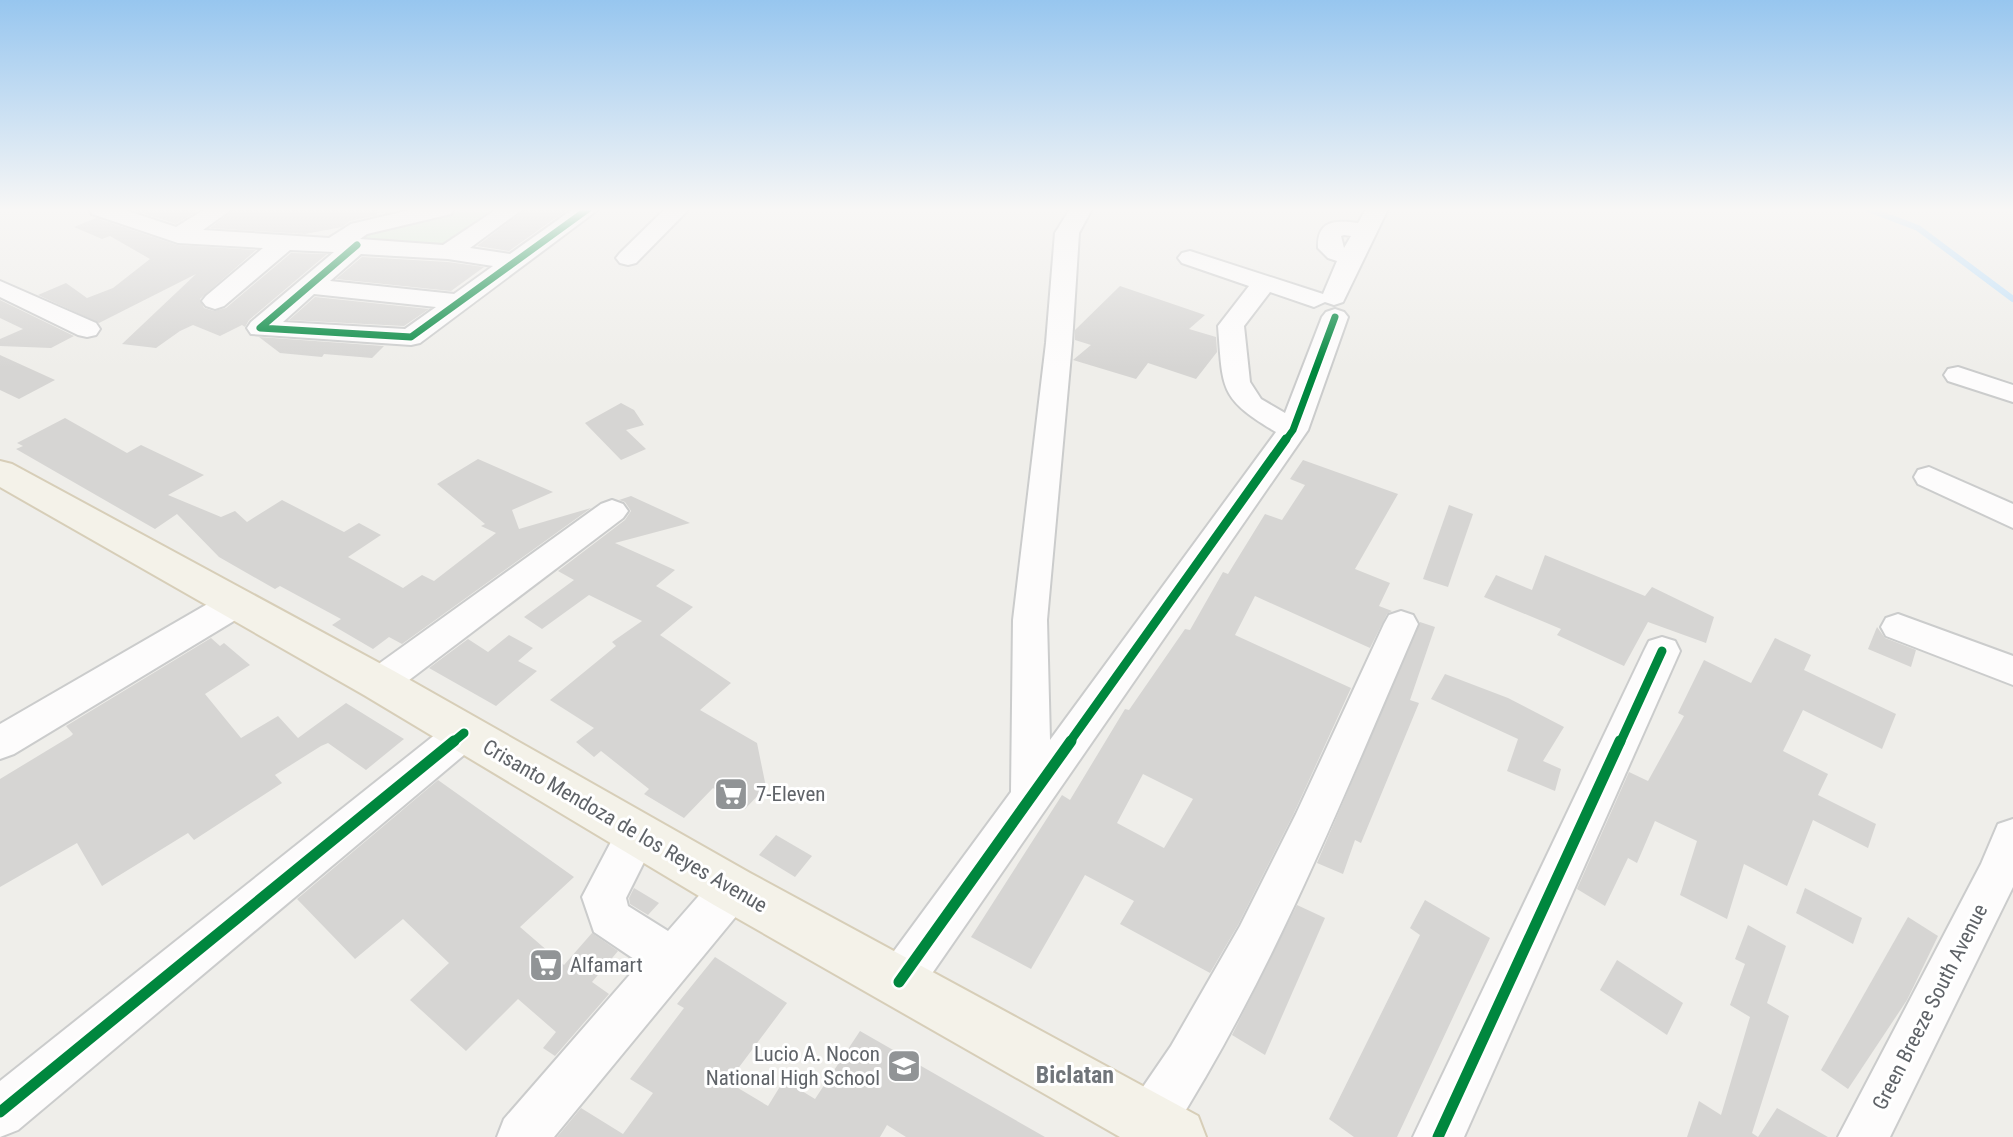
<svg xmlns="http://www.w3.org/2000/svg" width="2013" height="1137" font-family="'Roboto Condensed',sans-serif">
<rect width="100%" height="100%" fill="#efeeea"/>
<path fill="#d8ebd6" d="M466 209H500L450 246 352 242 365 232Z"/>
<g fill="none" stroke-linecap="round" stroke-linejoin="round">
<path stroke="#bfe0f9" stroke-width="6" d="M1868 209 1918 228 2013 299"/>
</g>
<g fill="#d6d5d3" fill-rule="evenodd">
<path d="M131 209H200L176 224Z"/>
<path d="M235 209H377V215L350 221 342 227 305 234 210 228Z"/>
<path d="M526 209H568L509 251 477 246Z"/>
<path d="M96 218 177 245 256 250 200 299 204 308 214 311 226 308 291 253 327 254 249 320 245 327 242 325 220 336 193 325 180 331 156 348 122 344 196 274 99 323 38 295 66 283 87 298 113 288 150 259 110 236 102 239 74 227Z"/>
<path d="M362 257 448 262 484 267 451 291 336 279Z"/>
<path d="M1120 286 1205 315 1189 329 1216 337 1217 352 1196 379 1148 363 1136 379 1073 360 1091 345 1075 340V330Z"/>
<path d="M315 297 429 309 404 326 289 320Z"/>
<path d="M0 300 74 336 51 348 0 346V339L23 329 0 318Z"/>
<path d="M259 337 384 346 372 358 324 354 322 357 280 353Z"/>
<path d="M0 355 55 380 19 399 0 390Z"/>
<path d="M621 403 634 410 644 425 626 430 646 449 621 460 585 423Z"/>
<path d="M65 418 127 453 141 445 204 475 168 495 221 517 235 511 247 522 282 500 344 532 359 523 381 535 348 557 403 588 422 575 434 581 496 533 481 526 485 524 437 484 478 459 553 492 512 510 519 529 591 508 402 644 389 637 373 649 332 625 341 619 280 586 275 589 219 557 177 514 155 529 16 449 23 446 17 443Z"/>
<path d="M1303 460 1398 494 1355 569 1390 583 1379 606 1392 611 1387 614 1370 648 1255 596 1235 635 1351 688 1294 813 1238 925 1210 973 1120 924 1134 901 1085 875 1031 969 971 937 1062 795 1070 800 1125 709 1129 710 1185 629 1190 630 1223 572 1228 574 1265 514 1282 520 1305 485 1290 479ZM1143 774 1193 799 1164 848 1117 823Z"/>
<path d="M631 496 690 523 615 543 675 570 656 586 693 607 660 635 731 683 700 710 757 743 766 787 745 809 713 788 684 818 644 794 649 789 601 751 594 757 576 742 594 728 550 700 616 646 612 642 642 621 589 595 542 629 524 617 574 580 558 571 625 520 631 511 625 502 619 500Z"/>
<path d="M1449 505 1473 514 1448 587 1423 579Z"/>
<path d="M1545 555 1645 596 1652 587 1714 617 1706 643 1648 622 1624 666 1557 635 1561 629 1484 597 1496 575 1532 590Z"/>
<path d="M1420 622 1435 627 1410 700 1419 703 1361 843 1355 840 1343 874 1317 863Z"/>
<path d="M1877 627 1885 638 1916 650 1911 667 1868 649Z"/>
<path d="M509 635 533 648 518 661 537 671 496 706 429 668 468 639 488 652Z"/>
<path d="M211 638 220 646 224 643 250 665 205 694 241 738 278 716 298 738 346 703 404 739 366 770 328 743 321 746 275 775 282 783 194 840 188 833 102 886 77 843 0 887V779L71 736 73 734 66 726Z"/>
<path d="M1775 638 1811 655 1804 670 1896 714 1882 749 1803 710 1783 751 1828 774 1818 795 1876 824 1868 848 1813 820 1787 886 1744 864 1727 919 1680 895 1697 841 1655 821 1637 863 1628 858 1605 906 1577 889 1629 772 1648 781 1684 716 1678 713 1704 660 1751 683Z"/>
<path d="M1445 674 1508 698 1564 727 1543 761 1561 769 1555 791 1507 771 1518 739 1431 699Z"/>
<path d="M438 780 574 877 520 927 564 965 592 933 618 951 592 982 609 994 555 1056 543 1048 556 1032 518 999 466 1051 410 1000 449 963 403 919 355 959 297 899Z"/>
<path d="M776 835 812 856 795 877 759 855Z"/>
<path d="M634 888 659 903 648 915 630 904 629 898Z"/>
<path d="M1805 888 1862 918 1853 944 1796 913Z"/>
<path d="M1425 900 1490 938 1397 1137H1354L1329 1119 1420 935 1410 928Z"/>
<path d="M1297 905 1325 918 1265 1055 1232 1035Z"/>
<path d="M1908 917 1938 936 1907 1000 1848 1089 1821 1070Z"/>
<path d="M1748 925 1786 946 1767 1003 1789 1016 1752 1133 1758 1137 1777 1108 1828 1137H1687L1699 1101 1721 1115 1750 1017 1730 1005 1745 964 1735 959Z"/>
<path d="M715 957 787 1003 728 1082 768 1106 784 1080 815 1099 860 1031 1045 1137H906L887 1125 880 1137H557L581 1108 623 1134 653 1093 630 1079 684 1008 677 1004Z"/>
<path d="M1617 960 1683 1003 1667 1035 1600 990Z"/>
</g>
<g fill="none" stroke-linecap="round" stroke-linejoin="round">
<g stroke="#cbcccc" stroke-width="4">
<g id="minor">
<path d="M89 209H122L176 227 205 209H232L203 230 329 238 351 224 414 209H454L451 214 367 234 360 239 443 245 497 209H523L470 248 510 254 573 209H599L420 343 411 345 251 334 247 328 251 322 334 252 290 250 224 306 215 309 206 306 202 301 206 296 263 248 178 243 92 214ZM361 254 448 259 493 266 454 294 330 281ZM314 294 436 307 405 329 283 322Z"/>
<path d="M665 209H689L636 263 628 265 620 263 616 258 620 253Z"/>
<path d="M1070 209H1092L1079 233 1072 343 1047 620 1050 740 1276 432C1219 398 1223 390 1218 326L1249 286 1182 263 1178 258 1182 253 1190 251 1323 294 1337 261 1328 258 1318 248C1317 220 1335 220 1358 223L1366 209H1388L1343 302 1334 305 1325 302 1314 307 1270 292 1244 326 1250 382 1261 399 1285 413 1322 317 1326 312 1335 309 1344 312 1348 317 1308 430 915 998 899 1004 883 998 876 982 883 966 1011 792 1013 620 1046 343 1055 233ZM1344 235 1351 236 1344 248 1341 236Z"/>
<path d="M0 281 96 323 100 329 96 335 87 337 78 335 0 297Z"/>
<path d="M1958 367 2013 385V402L1948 381 1944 375 1948 369Z"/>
<path d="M1929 467 2013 504V528L1918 484 1914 477 1918 470Z"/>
<path d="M612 500 623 504 628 511 623 518 392 693 379 697 366 693 361 683 366 673 601 504Z"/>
<path d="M235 591 247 595 252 604 247 613 14 754 0 759V724L223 595Z"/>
<path d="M1401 611 1413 615 1418 624C1342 799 1272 976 1169 1137H1132L1125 1121 1132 1103 1171 1046 1240 926 1296 814 1384 624 1389 615Z"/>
<path d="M1898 614 2013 656V685L1886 636 1881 627 1886 618Z"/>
<path d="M1662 637 1675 641 1680 651 1464 1137H1413L1644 651 1649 641Z"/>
<path d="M464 718 477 722 483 733 477 744 18 1130 0 1137V1081L451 722Z"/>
<path d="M637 816 652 821 658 834 626 898 628 906 668 931 717 875 732 869 747 875 753 889 747 903 554 1137H497L504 1119 640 963 594 932 582 897 622 821Z"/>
<path d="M2013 819V887L1890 1137H1838L1981 864 1998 824Z"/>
</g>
</g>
<g stroke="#d7ceb8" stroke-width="4">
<path id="major" d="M0 461 12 464 394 671 750 873 1198 1116 1206 1137H1120L714 905 364 695 0 487Z"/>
</g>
<use href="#minor" fill="#fdfcfc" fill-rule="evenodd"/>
<use href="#major" fill="#f4f2e9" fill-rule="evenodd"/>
<g stroke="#fff" stroke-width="10">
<g id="cycleway-far2">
<path d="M357 245 260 328 411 337 588 209"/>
<path d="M1285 441 1293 430 1335 317"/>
</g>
</g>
<g stroke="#fff" stroke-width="13">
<g id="cycleway-far1">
<path d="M452 743 464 733"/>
<path d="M1069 743 1286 439"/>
<path d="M1620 743 1662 651"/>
</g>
</g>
<g stroke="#fff" stroke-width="16">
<g id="cycleway">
<path d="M899 982 1071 741"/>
<path d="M0 1112 454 741"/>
<path d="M1438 1137 1620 741"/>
</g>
</g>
<use href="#cycleway-far2" stroke="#00873e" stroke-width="7"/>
<use href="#cycleway-far1" stroke="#00873e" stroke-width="9"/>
<use href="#cycleway" stroke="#00873e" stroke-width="11"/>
</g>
<linearGradient id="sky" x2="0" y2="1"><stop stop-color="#97c6ef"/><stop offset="0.57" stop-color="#f8f7f6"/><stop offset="1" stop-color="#f8f7f6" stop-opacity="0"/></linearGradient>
<rect width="2013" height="368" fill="url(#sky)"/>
<defs>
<g id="supermarket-square" transform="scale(1.75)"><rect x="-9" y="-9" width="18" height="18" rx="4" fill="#919496" stroke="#fff"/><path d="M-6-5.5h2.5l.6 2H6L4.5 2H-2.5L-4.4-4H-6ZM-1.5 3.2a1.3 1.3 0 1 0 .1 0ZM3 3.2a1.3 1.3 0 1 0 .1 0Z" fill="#fff"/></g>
<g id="school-square" transform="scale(1.75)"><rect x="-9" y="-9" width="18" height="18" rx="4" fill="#919496" stroke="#fff"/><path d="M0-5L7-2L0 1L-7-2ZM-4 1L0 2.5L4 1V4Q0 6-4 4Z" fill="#fff"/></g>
</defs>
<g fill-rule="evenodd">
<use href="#supermarket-square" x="731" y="794"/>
<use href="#supermarket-square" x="546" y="965"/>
<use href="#school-square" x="904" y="1066"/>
</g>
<g text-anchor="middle" stroke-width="6" stroke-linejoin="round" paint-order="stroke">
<g font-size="21" fill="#5f6368" stroke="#fff" text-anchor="start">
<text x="756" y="801">7-Eleven</text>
<text x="570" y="972">Alfamart</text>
<text x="880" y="1061" text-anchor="end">Lucio A. Nocon<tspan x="880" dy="24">National High School</tspan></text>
</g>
<g font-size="21" fill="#5f6368" stroke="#fff">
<text transform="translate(625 826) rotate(30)" y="7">Crisanto Mendoza de los Reyes Avenue</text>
<text transform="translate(1930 1007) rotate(-63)" y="7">Green Breeze South Avenue</text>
</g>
<g font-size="24" font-weight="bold" fill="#70757a" stroke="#fff">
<text x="1075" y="1083">Biclatan</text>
</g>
</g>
</svg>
